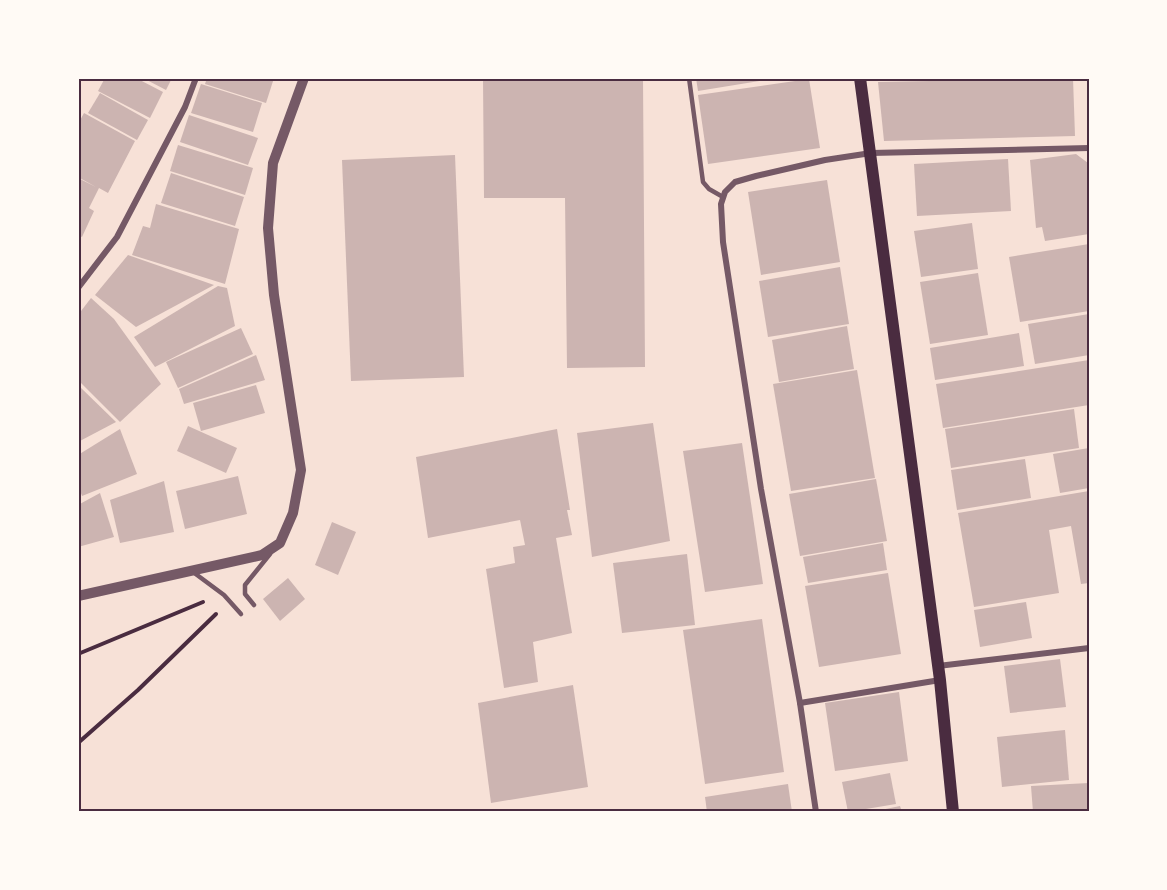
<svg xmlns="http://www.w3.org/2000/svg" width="1167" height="890" font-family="Merriweather,serif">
<rect width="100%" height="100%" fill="#f7e1d7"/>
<g fill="#ccb4b1">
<path d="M105 78H136L163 92 150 118 98 91Z"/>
<path d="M143 78H172L166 90Z"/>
<path d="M207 78H274L266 103 205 84Z"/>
<path d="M483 78H643L645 367 567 368 565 198H484Z"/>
<path d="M696 78H770L771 79 698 91Z"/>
<path d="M1073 78 1075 136 884 141 878 82Z"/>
<path d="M809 79 820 148 708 164 698 95Z"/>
<path d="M201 84 262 103 253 132 191 113Z"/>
<path d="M100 93 148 120 137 140 88 113Z"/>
<path d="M84 113 135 141 108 193 99 188 89 208 94 211 82 237 78 235V178L96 187 78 177V124Z"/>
<path d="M189 115 258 138 248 165 180 142Z"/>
<path d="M178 145 253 168 245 195 170 171Z"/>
<path d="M1076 154 1088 163 1089 170V234L1045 241 1042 227 1036 228 1030 160Z"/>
<path d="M455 155 464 377 351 381 342 160Z"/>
<path d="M1008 159 1011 211 917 216 914 164Z"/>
<path d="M171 173 244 197 235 226 161 203Z"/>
<path d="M827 180 840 262 761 275 748 192Z"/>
<path d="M156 204 239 229 225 284 132 255 143 226 150 228Z"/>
<path d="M972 223 978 269 921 277 914 231Z"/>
<path d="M1089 244V311L1020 322 1009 257Z"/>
<path d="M128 255 214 285 136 327 95 295Z"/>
<path d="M840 267 849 324 768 337 759 281Z"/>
<path d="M978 273 988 335 930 344 920 282Z"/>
<path d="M218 286 227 288 235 326 155 367 134 337Z"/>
<path d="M91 298 114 319 161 384 120 422 78 380V315Z"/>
<path d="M1089 314V355L1035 364 1028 324Z"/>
<path d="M847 326 854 369 779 382 772 340Z"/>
<path d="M241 328 253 354 178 388 166 362Z"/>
<path d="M1019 333 1024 366 935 380 930 348Z"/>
<path d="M256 355 265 380 184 404 179 389Z"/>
<path d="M1089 360V405L943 428 936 384Z"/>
<path d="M857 370 875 478 791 491 773 384Z"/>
<path d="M78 385 116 422 78 442Z"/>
<path d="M256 385 265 413 201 431 193 403Z"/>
<path d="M1074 409 1079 448 951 468 945 429Z"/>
<path d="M653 423 670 541 592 557 577 433Z"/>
<path d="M188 426 237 448 226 473 177 451Z"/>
<path d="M120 429 137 474 82 496 78 485V455Z"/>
<path d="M557 429 570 510H567L572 535 556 538 572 633 533 642 538 682 504 688 486 569 515 563 513 547 525 545 520 520 428 538 416 457Z"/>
<path d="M742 443 763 584 705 592 683 451Z"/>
<path d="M1089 448V488L1060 493 1053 454Z"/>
<path d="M1025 459 1031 498 957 510 951 470Z"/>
<path d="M238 476 247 514 185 529 176 491Z"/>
<path d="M876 479 887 541 800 556 789 494Z"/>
<path d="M164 481 174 532 120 543 110 500Z"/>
<path d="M1089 491V583L1081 584 1071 526 1049 530 1059 593 974 607 958 513Z"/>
<path d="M100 493 114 537 78 547V505Z"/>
<path d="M332 522 356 532 338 575 315 565Z"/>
<path d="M883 543 887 570 808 583 803 557Z"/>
<path d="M687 554 695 625 622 633 613 563Z"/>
<path d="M888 573 901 654 819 667 805 586Z"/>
<path d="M288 578 305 599 280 621 263 599Z"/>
<path d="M1026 602 1032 638 980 647 974 610Z"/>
<path d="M762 619 784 772 705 784 683 630Z"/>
<path d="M1060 659 1066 707 1010 713 1004 666Z"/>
<path d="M573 685 588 787 491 803 478 703Z"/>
<path d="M899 692 908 761 835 771 825 703Z"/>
<path d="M1065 730 1069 780 1002 787 997 737Z"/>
<path d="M890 773 896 804 848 812 842 782Z"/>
<path d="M1089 783V812H1033L1031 786Z"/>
<path d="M788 784 792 812H707L705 797Z"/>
<path d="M900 806 902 812H876V811Z"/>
</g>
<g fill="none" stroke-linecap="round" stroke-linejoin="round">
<g stroke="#4a2c40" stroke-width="4">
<path d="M78 654 203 602"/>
<path d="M78 743 138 690 216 614"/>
</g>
<g stroke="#755966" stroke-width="4.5">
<path d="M689 78 703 182 709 189 723 197"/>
<path d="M193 572 224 595 241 614"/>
<path d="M254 605 245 594V585L270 554"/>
</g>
<g stroke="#755966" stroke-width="6">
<path d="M78 288 117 237 185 107 196 78"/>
<path d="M938 666 1089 648"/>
<path d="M800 703 940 680"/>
<path d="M816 812 800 703 761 489 723 242 721 204 725 192 735 182 756 176 825 160 871 153 1089 148"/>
</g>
<path stroke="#755966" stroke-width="10" d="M78 596 262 555 280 543 293 513 301 470 274 295 268 228 273 163 304 78"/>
<path stroke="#4a2c40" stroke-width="12" d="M860 78 940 680 953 812"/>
</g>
<rect width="1167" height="890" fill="none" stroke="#fffaf5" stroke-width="159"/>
<rect x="80" y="80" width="1008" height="730" fill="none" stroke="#4a2c40" stroke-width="2"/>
</svg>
